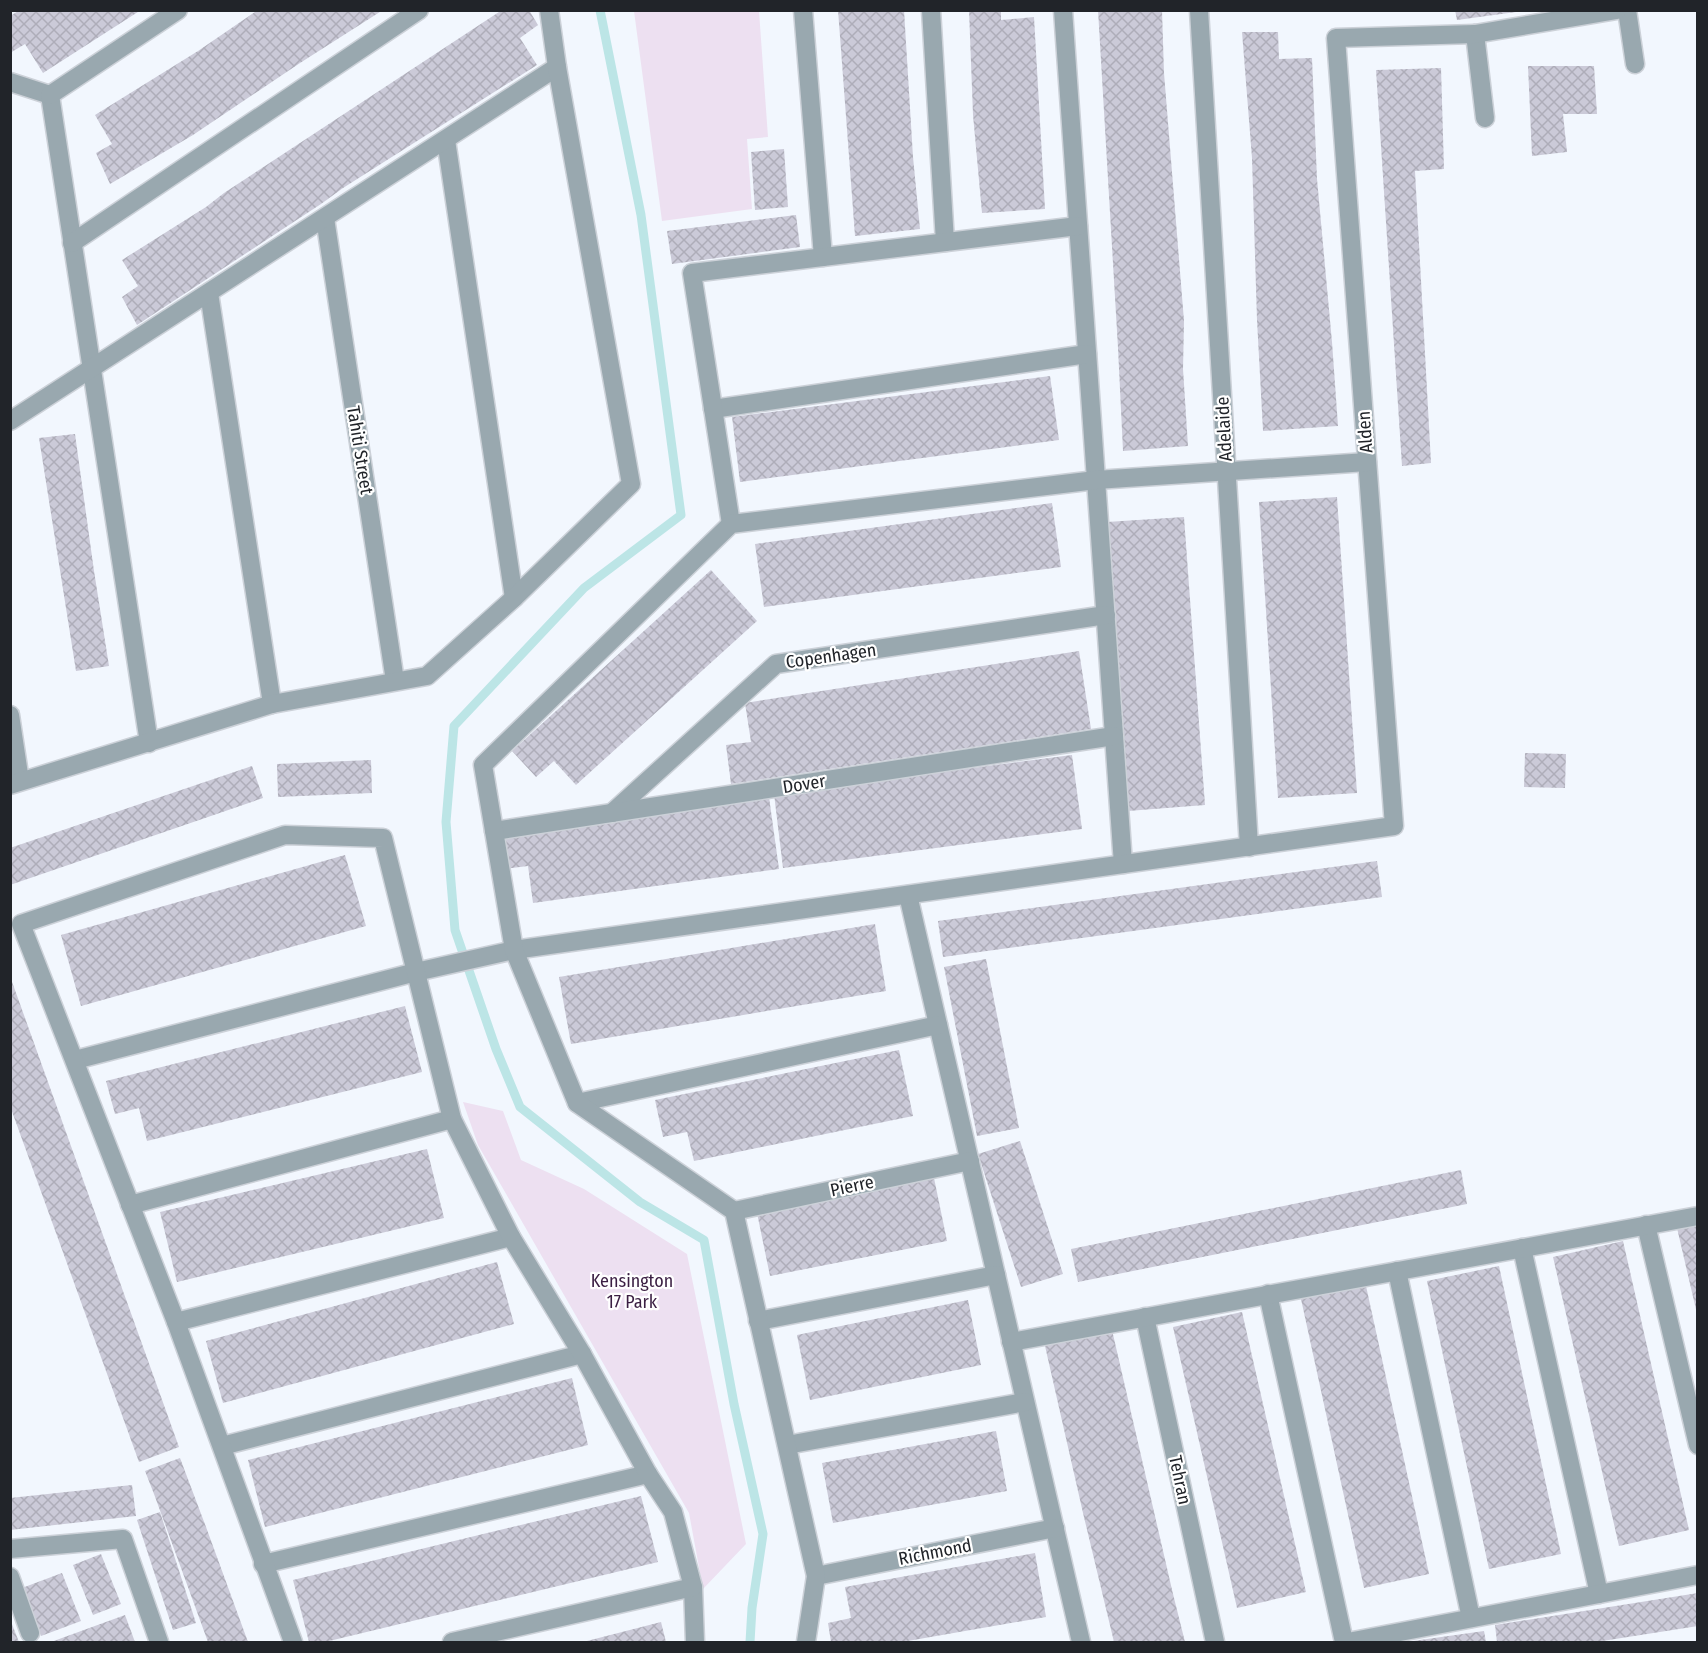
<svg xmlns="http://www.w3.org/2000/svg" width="1708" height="1653" font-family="'Fira Sans Condensed',sans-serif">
<defs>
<pattern id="building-cross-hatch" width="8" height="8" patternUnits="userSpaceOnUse" patternTransform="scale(1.5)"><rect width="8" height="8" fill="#cbcad8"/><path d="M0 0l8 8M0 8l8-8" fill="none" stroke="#aeadb9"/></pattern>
</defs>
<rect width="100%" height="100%" fill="#f2f7fe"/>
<g fill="#ede0f1">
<path d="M634 11H759L768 137 747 139 752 209 662 221Z"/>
<path d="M463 1102 503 1111 521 1160 584 1189 687 1254 746 1544 703 1589 689 1513 478 1145Z"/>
</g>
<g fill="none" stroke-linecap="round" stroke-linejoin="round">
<path stroke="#bce5e6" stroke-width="9" d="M600 10 641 215 681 515 584 588 454 726 446 822 455 930 496 1049 520 1107 640 1202 704 1240 734 1404 763 1534 752 1608 750 1642"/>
</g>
<g fill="url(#building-cross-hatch)">
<path d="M20 10H141L43 73 25 44 10 53V16Z"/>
<path d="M258 10H383L300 63 193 135 110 184 96 153 112 144 95 115 198 51Z"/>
<path d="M502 10H529L538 25 520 38 537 65 343 188 321 204 137 325 122 297 138 286 122 260 206 207 224 193Z"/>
<path d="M838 10H904L913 157 920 229 855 236Z"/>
<path d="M969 10H1001V20L1034 17 1045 209 982 213 973 115Z"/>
<path d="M1098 10H1162L1164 73 1184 321 1183 369 1188 446 1123 451 1118 348Z"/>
<path d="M1455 10H1516V12L1457 20Z"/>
<path d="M1242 32H1278L1279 59 1312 58 1317 179 1332 342 1338 426 1263 431 1257 320 1252 158Z"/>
<path d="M1528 66H1594L1597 114H1563L1567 152 1532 156Z"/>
<path d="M1441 68 1444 169 1415 171 1431 463 1402 466 1376 70Z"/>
<path d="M784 149 788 207 755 210 751 152Z"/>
<path d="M796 215 800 247 672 264 667 231Z"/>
<path d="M1050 376 1059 440 740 482 732 417Z"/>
<path d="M75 434 94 571 109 666 76 671 39 438Z"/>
<path d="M1337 497 1357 793 1278 798 1259 502Z"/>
<path d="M1052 503 1061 567 764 607 755 544Z"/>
<path d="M1184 517 1205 805 1128 811 1107 522Z"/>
<path d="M711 570 757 621 576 785 554 761 536 777 512 751Z"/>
<path d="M1079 651 1091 729 731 784 726 745 751 742 745 703Z"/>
<path d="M1525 753 1566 754 1565 788 1524 787Z"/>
<path d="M1072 755 1082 829 783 868 774 794Z"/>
<path d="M371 760 372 793 278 797 277 764Z"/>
<path d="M252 766 263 798 10 885V848Z"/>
<path d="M769 797 779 869 533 903 528 866 504 869 498 834Z"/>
<path d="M345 855 366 926 81 1006 61 935Z"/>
<path d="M1377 861 1382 897 943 957 938 921Z"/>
<path d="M875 924 886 991 571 1044 559 977Z"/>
<path d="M986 959 1019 1128 977 1136 944 967Z"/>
<path d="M11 979 179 1447 139 1462 10 1106Z"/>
<path d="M405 1006 422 1072 147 1141 139 1108 115 1114 106 1081Z"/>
<path d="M899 1050 913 1116 694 1161 687 1132 663 1137 655 1100Z"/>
<path d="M1020 1141 1063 1274 1021 1287 978 1154Z"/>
<path d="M427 1149 444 1218 177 1282 160 1212Z"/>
<path d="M1461 1170 1467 1204 1078 1282 1071 1249Z"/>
<path d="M934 1178 947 1241 770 1276 757 1213Z"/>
<path d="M1698 1223V1314H1697L1677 1228Z"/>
<path d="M1623 1241 1689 1530 1619 1546 1553 1257Z"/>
<path d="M497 1262 514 1324 223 1403 206 1341Z"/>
<path d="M1499 1266 1561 1554 1489 1569 1427 1281Z"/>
<path d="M1366 1286 1429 1574 1364 1588 1301 1299Z"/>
<path d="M968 1300 981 1365 810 1400 797 1335Z"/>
<path d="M1242 1312 1306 1592 1237 1608 1173 1327Z"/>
<path d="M1112 1330 1173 1594 1185 1642H1114L1083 1513 1045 1346Z"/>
<path d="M572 1378 588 1445 265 1527 248 1460Z"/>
<path d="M996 1431 1007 1491 833 1523 822 1463Z"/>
<path d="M180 1458 206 1527 248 1642H208L154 1494 145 1471Z"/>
<path d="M132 1485 136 1516 10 1530V1498Z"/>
<path d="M641 1496 658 1562 325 1642H309L293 1580Z"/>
<path d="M160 1512 196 1623 173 1630 137 1520Z"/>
<path d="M1035 1553 1046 1617 902 1642H831L828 1623 851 1618 845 1587Z"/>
<path d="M101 1554 121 1604 93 1615 73 1565Z"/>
<path d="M62 1573 81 1621 41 1636 22 1588Z"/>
<path d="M1698 1593V1626L1596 1642H1497L1495 1625Z"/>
<path d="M125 1615 135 1642H51Z"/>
<path d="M10 1619 19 1642H10Z"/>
<path d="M661 1622 666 1642H583Z"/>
<path d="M1484 1631 1486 1642H1413V1641Z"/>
</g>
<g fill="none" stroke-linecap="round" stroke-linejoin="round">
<g stroke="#ccd1d8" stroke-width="21">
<g id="street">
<path d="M803 10 823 257"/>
<path d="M931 10 945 242"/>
<path d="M1063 10 1123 864"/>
<path d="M1199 10 1249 847"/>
<path d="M1627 10 1635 64"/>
<path d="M1475 34 1485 118"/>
<path d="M10 82 50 95"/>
<path d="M50 95 149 743"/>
<path d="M50 95 178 10"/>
<path d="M446 140 514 598"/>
<path d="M325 218 395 681"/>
<path d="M72 243 419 10"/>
<path d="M209 293 272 704"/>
<path d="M713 409 1087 354"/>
<path d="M10 421 557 67"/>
<path d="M731 524 692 273 1078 226"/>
<path d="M10 715 20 781"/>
<path d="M10 785 272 704 427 676 514 598 631 484 557 67 549 10"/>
<path d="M612 813 776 664 1106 615"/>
<path d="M494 831 1114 736"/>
<path d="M908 895 1081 1642"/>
<path d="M75 1060 416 972 514 950 1394 826 1336 38 1475 34 1617 10"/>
<path d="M577 1103 938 1025"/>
<path d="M130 1205 452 1119"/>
<path d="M734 1211 970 1161"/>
<path d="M1646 1225 1698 1445"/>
<path d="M1522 1248 1599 1594"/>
<path d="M1397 1271 1471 1618"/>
<path d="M1268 1294 1344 1642"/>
<path d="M1145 1317 1215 1642"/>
<path d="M758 1321 996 1275"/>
<path d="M176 1322 511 1237"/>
<path d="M1011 1342 1698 1216"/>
<path d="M787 1445 1025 1402"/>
<path d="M222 1446 582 1354"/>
<path d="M10 1549 123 1539 159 1642"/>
<path d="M263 1564 648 1474"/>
<path d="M816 1576 1055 1528"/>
<path d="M10 1577 30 1633"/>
<path d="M293 1642 176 1322 21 924 285 835 383 838 452 1119 511 1237 582 1354 648 1474 673 1512 693 1587 695 1642"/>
<path d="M452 1642 693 1587"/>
<path d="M806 1642 816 1576 734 1211 577 1103 514 950 483 765 731 524 1096 480 1367 462"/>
<path d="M1348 1642 1698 1575"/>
</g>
</g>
<use href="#street" stroke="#99a8af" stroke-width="18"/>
</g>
<g text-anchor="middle" stroke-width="4.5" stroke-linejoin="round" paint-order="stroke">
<g font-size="18" fill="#212429" stroke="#fff">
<text transform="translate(1224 429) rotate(-93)" y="6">Adelaide</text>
<text transform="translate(1365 432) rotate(-94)" y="6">Alden</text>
<text transform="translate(360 450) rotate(81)" y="6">Tahiti Street</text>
<text transform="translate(831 656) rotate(-8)" y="6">Copenhagen</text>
<text transform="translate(804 784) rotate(-9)" y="6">Dover</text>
<text transform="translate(852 1186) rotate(-12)" y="6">Pierre</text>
<text transform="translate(1180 1480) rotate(78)" y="6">Tehran</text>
<text transform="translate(935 1552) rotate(-11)" y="6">Richmond</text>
</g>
<g font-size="18" fill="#3b1f43" stroke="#fff">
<text x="632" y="1287">Kensington<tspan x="632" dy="21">17 Park</tspan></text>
</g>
</g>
<rect width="1708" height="1653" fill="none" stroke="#212429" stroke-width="24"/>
</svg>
